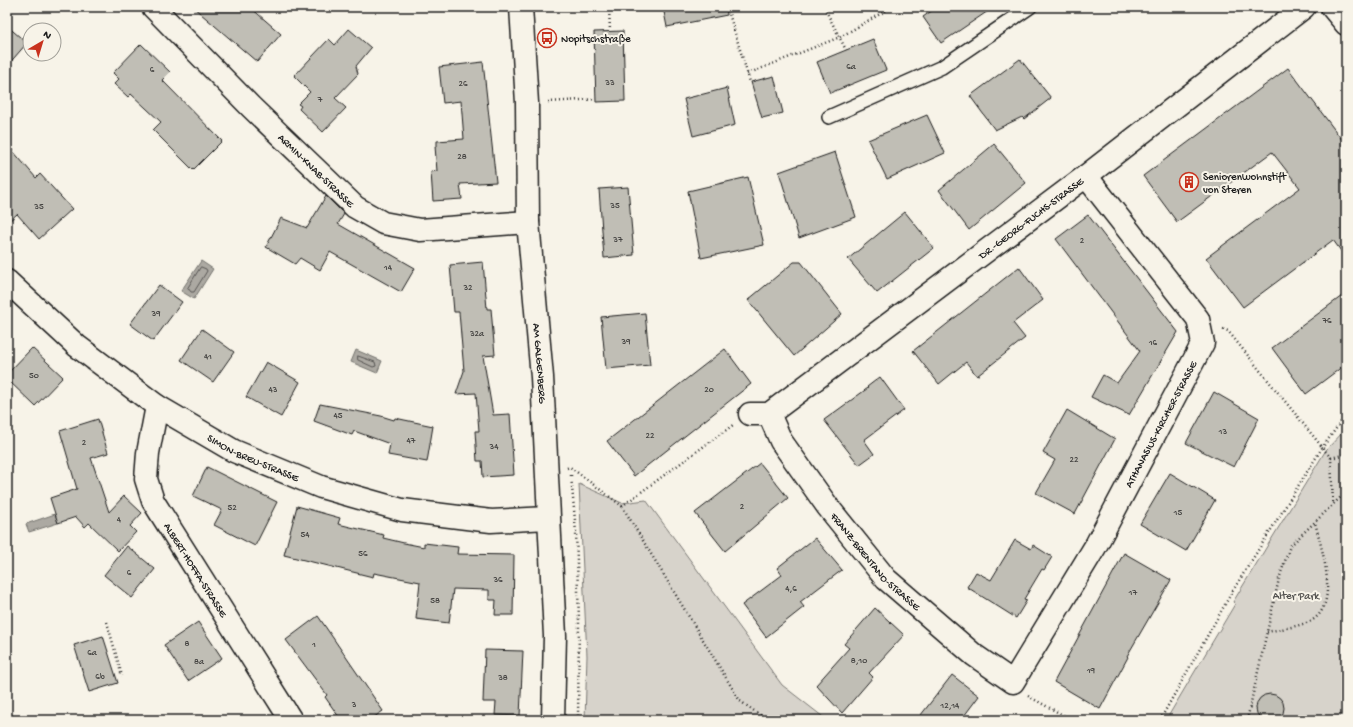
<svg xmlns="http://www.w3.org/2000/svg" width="1353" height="727" font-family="'Gochi Hand',sans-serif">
<rect width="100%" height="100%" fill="#f7f3e8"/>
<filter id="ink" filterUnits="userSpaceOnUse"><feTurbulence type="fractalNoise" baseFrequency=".025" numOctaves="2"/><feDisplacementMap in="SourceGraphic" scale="8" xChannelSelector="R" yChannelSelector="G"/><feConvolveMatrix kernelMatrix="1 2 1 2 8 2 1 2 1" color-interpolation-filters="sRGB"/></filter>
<g filter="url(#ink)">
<g fill="#d7d3cb" stroke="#7a7874">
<path d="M1346 429V720H1166L1235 604 1233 602 1326 450Z"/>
<path d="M579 484 622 503 646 500 782 685 827 720H585L587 656Z"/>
</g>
<g fill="#aca9a2" stroke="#72716c">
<path d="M201 261 213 269 194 299 181 291Z"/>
<path d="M356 350 382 361 377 373 351 362Z"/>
<path d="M55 514 58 523 29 532 26 524Z"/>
</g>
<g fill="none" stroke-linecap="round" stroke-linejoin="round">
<g stroke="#565452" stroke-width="1">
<path d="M201 267 206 269 207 271 194 292H191L188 288Z"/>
<path d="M358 356 375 362 376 366 373 367 358 360Z"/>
</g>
</g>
<g fill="#c0beb5" stroke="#1c1c1c">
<path d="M193 7H250L281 34 257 62Z"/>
<path d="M663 7H726L727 15 667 27Z"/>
<path d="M937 7H994L941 43 923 17Z"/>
<path d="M7 26 27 43 7 66Z"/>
<path d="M349 29 371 48 356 66 358 74 335 98 346 108 323 132 299 109 301 106 298 104 310 92 294 76 329 39 335 45Z"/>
<path d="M623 31 625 101 596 102 594 32Z"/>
<path d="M873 39 886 70 830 93 817 62Z"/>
<path d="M141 44 170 72 162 80 222 141 193 170 153 130 161 122 131 94 128 97 114 84 119 79 113 73Z"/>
<path d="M1020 59 1051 98 1024 119 1022 117 995 130 970 96Z"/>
<path d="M483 62 496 182 460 184 462 199 433 201 431 172 437 171 435 146H437V141L464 139 461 101 443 103 439 67Z"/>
<path d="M1288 68 1346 145V258L1333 240 1243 307 1206 258 1300 188 1272 152 1177 222 1143 176Z"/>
<path d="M774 76 783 113 762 118 751 82Z"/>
<path d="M727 88 735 125 693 136 684 99Z"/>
<path d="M927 115 945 153 887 179 868 140Z"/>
<path d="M7 144 36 178 40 174 72 209 39 239 17 214 7 223Z"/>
<path d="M994 144 1026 183 969 230 939 190Z"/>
<path d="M835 152 856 217 799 238 779 172Z"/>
<path d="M748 177 764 245 701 258 688 191Z"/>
<path d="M628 187 634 255 604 258 599 189Z"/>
<path d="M326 196 344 214 338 224 415 268 401 292 330 252 320 270 300 258 295 264 266 247 281 218 307 228Z"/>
<path d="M905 212 934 248 877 293 848 259Z"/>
<path d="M1088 215 1178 332 1129 415 1091 397 1103 375 1117 383 1140 351 1056 239Z"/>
<path d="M483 262 487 309H491L495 355 483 356 493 415 510 414 514 475 483 477 482 461H477L475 431H479L476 393 456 394 464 371 459 312H454L450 265Z"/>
<path d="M794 262H801L842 314 794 356 748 300Z"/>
<path d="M1019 267 1043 300 1013 323 1025 338 977 376 966 362 939 384 913 351Z"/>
<path d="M159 285 182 302 153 341 130 324Z"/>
<path d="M1346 293V364L1306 394 1272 348Z"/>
<path d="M645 313 650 365 606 369 601 317Z"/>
<path d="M202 329 234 352 213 382 181 360Z"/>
<path d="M32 348 63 377 35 406 7 379V374Z"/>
<path d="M725 349 751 384 634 476 607 441Z"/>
<path d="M266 362 300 382 281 417 246 397Z"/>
<path d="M880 377 904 410 864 440 874 454 859 465 824 420 868 388 867 387Z"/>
<path d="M1214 392 1259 418 1234 467 1186 443Z"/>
<path d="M320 404 381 416 394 420 395 418 433 426 427 462 388 455 390 444 354 431 352 435 314 421Z"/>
<path d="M1067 410 1115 439 1075 514 1036 493 1055 460 1043 453Z"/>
<path d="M98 419 108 453 91 458 109 512 124 496 142 513 130 526 136 532 118 551 89 523 85 527 76 517 58 523 50 498 77 489 60 431Z"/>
<path d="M760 463 788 498 725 551 695 513Z"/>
<path d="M207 467 277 502 255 546 214 525 222 510 193 496Z"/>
<path d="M1170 473 1215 500 1186 551 1140 524Z"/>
<path d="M297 506 340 518 338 524 384 535 383 538 404 543 424 547V543L458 547 457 554 514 555 513 615H495L496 600H489V590L453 589 449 623 416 619 420 582 374 573 373 577 284 555Z"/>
<path d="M815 538 842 570 800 602 804 607 766 637 742 605 782 575 777 568Z"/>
<path d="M1015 540 1031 549 1033 545 1052 557 1044 570 1042 569 1024 599 1027 600 1016 618 967 587 976 572 991 580Z"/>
<path d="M127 546 155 569 132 598 104 575Z"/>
<path d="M1124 553 1171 580 1127 656 1128 657 1100 709 1054 682Z"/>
<path d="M875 608 904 635 869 673 873 677 842 713 816 685 849 648 844 644Z"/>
<path d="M318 616 383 711 370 720H341L325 697 327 695 286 640Z"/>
<path d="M198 622 222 658 188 681 164 645Z"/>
<path d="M103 636 118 683 89 692 74 645Z"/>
<path d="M485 650 523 651 520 716 495 715 496 702H483Z"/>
<path d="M952 675 979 696 961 720H917Z"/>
<circle cx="1270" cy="708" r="14"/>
</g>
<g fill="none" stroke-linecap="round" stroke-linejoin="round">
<g stroke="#1c1c1c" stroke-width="16">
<path id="service" d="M829 117 942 67 1030 7"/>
</g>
<g stroke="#1c1c1c" stroke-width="25">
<g id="minor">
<path id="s1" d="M153 7 251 107 355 207 383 223 420 230 528 222"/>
<path d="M1332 7 1346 24"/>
<path id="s2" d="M7 281 77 346 157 406 234 451 321 487 402 510 491 521 548 518"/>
<path id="s3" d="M157 406 148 453 146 479 153 501 291 720"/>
<path id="s4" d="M750 414H769L1086 176 1304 7"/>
<path id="s5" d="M769 414 781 441 828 507 886 579 974 655 1013 682 1095 547 1203 343 1198 319 1086 176"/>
</g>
</g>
<g stroke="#1c1c1c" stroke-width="25">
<g id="tertiary">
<path id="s6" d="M521 7 527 103 528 222 542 377 555 636 553 720"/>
</g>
</g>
<g stroke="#1c1c1c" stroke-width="2.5" stroke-dasharray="1 3" stroke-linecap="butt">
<path d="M609 7 610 31"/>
<path d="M727 7 750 82"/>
<path d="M824 7 846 50"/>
<path d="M747 74 840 37 892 7"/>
<path d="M548 102 596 99"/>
<path d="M1223 329 1228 331 1331 458 1333 504"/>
<path d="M1331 458 1346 454"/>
<path d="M567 468 570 467 622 506 733 425"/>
<path d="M571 475 576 532 579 620 578 720"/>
<path d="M622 506 740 701 767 720"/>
<path d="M107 622 122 676"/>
<path d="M1267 632C1280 629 1296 627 1309 622 1342 607 1321 548 1315 522"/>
<path d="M1028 696 1072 720"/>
<path d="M1160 720 1232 592 1322 448 1346 415"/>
<path d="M1247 720 1279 579 1290 546 1346 492"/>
</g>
<use href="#service" stroke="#f7f3e8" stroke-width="13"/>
<use href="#minor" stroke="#f7f3e8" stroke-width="22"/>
<use href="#tertiary" stroke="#f7f3e8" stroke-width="22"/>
</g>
</g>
<defs>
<g id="bus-ring" transform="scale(1)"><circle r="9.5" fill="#f7f3e8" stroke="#c8321e" stroke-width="1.5"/><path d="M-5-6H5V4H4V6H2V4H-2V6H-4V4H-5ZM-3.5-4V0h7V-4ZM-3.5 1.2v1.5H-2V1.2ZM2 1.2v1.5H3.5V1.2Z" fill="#c8321e"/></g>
<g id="building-ring" transform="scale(1)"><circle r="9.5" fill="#f7f3e8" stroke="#c8321e" stroke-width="1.5"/><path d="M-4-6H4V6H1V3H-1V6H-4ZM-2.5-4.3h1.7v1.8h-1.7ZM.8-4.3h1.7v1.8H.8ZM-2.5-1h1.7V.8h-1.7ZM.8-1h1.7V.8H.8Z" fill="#c8321e"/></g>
</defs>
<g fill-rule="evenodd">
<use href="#bus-ring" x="547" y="38"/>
<use href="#building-ring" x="1189" y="182"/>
</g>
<g text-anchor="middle" stroke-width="4" stroke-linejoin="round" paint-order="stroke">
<g font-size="9" fill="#454442">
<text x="851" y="69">6a</text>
<text x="152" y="72">6</text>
<text x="610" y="85">33</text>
<text x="463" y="86">26</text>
<text x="320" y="102">7</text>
<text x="462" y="159">28</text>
<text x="615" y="208">35</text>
<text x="39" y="209">35</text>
<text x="618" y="242">37</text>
<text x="1082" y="243">2</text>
<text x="388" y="270">14</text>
<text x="468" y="290">32</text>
<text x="156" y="316">39</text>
<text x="1327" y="323">76</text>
<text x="477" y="336">32a</text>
<text x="626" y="344">39</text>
<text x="1153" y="345">16</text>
<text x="208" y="359">41</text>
<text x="34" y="378">50</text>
<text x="273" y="392">43</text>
<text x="709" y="392">20</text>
<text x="338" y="418">45</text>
<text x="1223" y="434">13</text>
<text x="650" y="438">22</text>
<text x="411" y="443">47</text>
<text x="84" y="445">2</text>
<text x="494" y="449">34</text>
<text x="1074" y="462">22</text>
<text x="742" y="509">2</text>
<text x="232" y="510">52</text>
<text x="1178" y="515">15</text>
<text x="119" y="522">4</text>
<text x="305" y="537">54</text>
<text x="363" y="556">56</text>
<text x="129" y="575">6</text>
<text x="498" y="582">36</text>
<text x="791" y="591">4,6</text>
<text x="1133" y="595">17</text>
<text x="435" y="603">58</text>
<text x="187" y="646">8</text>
<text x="314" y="647">1</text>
<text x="92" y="655">6a</text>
<text x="859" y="663">8,10</text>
<text x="199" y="664">8a</text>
<text x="1091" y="673">19</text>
<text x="100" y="679">6b</text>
<text x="503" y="680">38</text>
<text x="354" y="707">3</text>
<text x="950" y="708">12,14</text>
</g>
<g font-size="11" fill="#1c1c1c" stroke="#f7f3e8" text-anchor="start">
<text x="561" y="42">Nopitschstraße</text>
<text x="1203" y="180">Seniorenwohnstift<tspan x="1203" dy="13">von Steren</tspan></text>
</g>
<g font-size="11" fill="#1c1c1c" stroke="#f7f3e8">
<text dy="4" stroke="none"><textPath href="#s1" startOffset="231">ARMIN-KNAB-STRASSE</textPath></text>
<text dy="4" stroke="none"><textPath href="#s4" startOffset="346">DR.-GEORG-FUCHS-STRASSE</textPath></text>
<text dy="4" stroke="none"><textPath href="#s6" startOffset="357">AM GALGENBERG</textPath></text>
<text dy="4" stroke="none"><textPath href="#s5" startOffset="664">ATHANASIUS-KIRCHER-STRASSE</textPath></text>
<text dy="4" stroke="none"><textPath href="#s2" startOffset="305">SIMON-BREU-STRASSE</textPath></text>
<text dy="4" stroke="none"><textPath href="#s5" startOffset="183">FRANZ-BRENTANO-STRASSE</textPath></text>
<text dy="4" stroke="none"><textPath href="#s3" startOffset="178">ALBERT-HOFFA-STRASSE</textPath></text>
</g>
<g font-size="11" fill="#545351" stroke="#f7f3e8">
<text x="1296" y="599">Alter Park</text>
</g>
</g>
<rect width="1353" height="727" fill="none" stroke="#f7f3e8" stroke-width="24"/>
<rect x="12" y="12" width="1329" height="703" fill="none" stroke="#1c1c1c" stroke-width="1.5" filter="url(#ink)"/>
<g transform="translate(42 42) rotate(38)"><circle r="19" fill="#f7f3e8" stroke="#9f9d96"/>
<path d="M0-3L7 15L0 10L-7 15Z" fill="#c8321e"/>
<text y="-6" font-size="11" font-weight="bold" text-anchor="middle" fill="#1c1c1c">N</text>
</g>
</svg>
